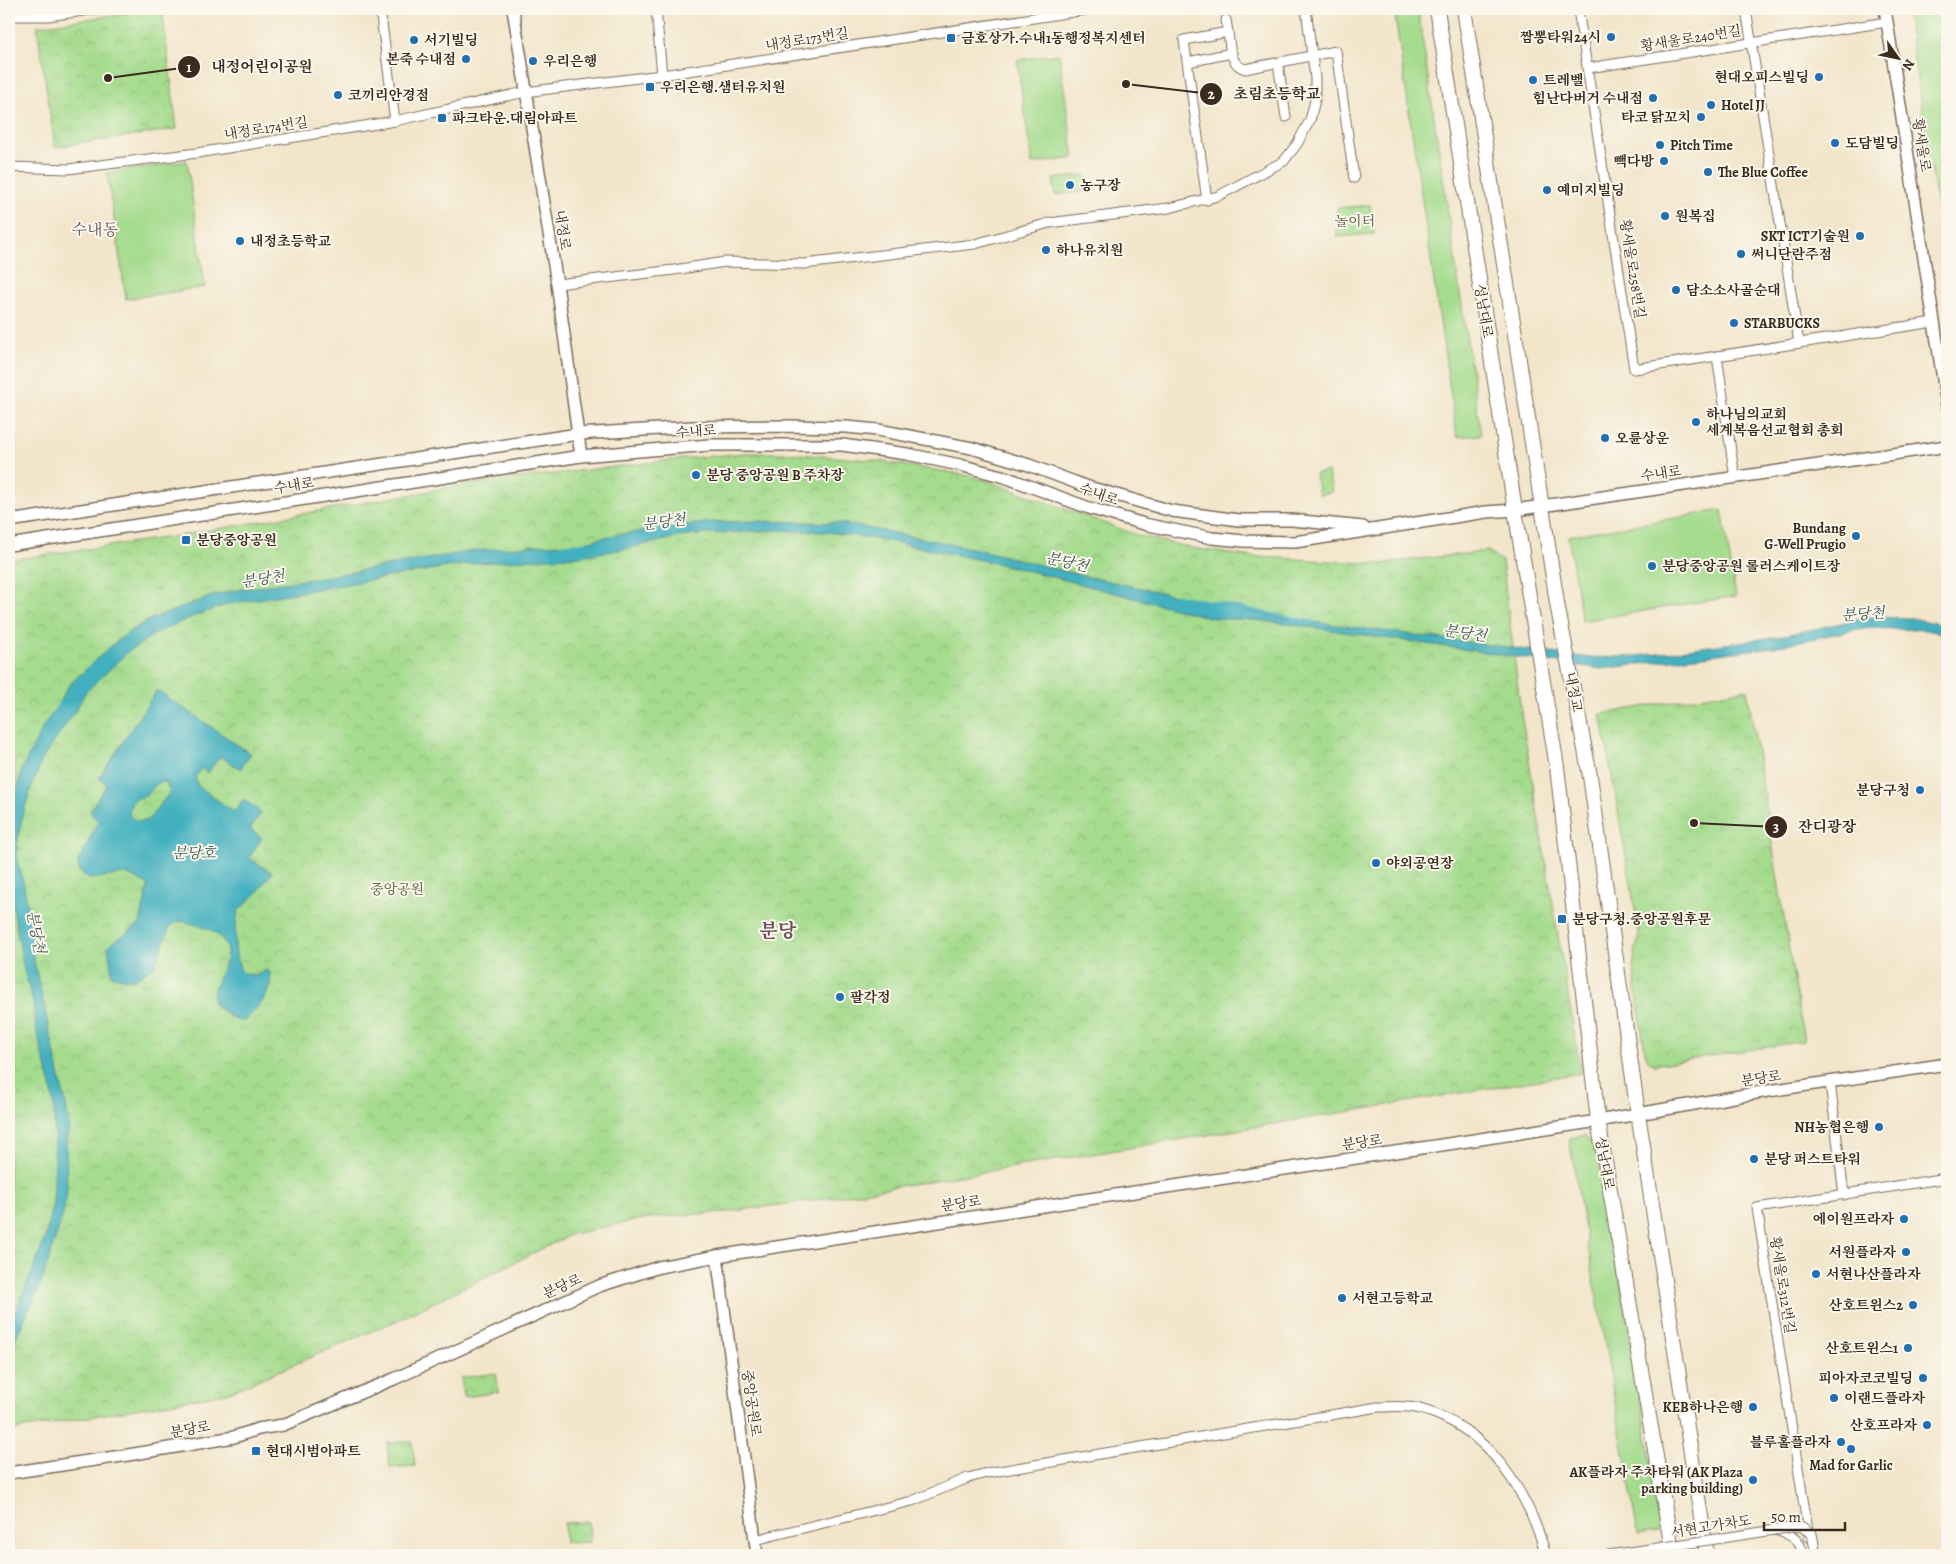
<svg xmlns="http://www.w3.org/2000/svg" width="1956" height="1564" font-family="Alegreya,'Noto Serif KR',serif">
<defs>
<pattern id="park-crowns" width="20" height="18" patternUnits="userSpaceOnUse" patternTransform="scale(1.25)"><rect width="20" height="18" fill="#a4db8d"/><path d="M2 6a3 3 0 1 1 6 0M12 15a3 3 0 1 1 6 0" fill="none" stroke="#8ebc79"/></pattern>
</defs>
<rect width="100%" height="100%" fill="#fbf7ec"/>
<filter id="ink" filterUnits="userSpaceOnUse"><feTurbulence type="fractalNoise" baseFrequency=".02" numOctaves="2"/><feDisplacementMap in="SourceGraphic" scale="10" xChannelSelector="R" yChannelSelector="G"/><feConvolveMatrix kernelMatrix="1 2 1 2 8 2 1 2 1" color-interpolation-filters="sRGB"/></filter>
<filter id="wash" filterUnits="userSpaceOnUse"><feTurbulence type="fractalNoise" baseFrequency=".0096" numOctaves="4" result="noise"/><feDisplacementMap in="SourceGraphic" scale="20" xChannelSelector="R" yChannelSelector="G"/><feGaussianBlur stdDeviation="1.12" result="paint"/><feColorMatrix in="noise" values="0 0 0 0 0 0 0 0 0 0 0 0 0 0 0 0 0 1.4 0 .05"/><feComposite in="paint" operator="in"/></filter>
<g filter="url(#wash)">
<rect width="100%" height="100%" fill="#f2e5ca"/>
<g fill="#a4db8d" stroke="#708256">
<path d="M1394 9H1418L1481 435 1457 437Z"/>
<path d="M1906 9H1947V268Z"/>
<path d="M1059 54 1074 158 1032 164 1017 60Z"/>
<path d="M187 161 205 287 126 299 107 173Z"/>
<path d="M1085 175 1087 191 1055 195 1053 179Z"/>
<path d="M1722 510 1736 596 1582 621 1568 536Z"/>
<path d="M1585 1135 1597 1146 1663 1530 1638 1534 1569 1138Z"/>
</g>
<g fill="url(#park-crowns)" stroke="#708256">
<path d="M157 9H162L177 129 55 147 37 26Z"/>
<path d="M1370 205 1374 234 1337 237V208Z"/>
<path d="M746 453H785L871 460 961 474 988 481 1140 536 1197 549 1246 556 1378 564 1488 551 1502 561 1522 719 1581 1073 809 1201 725 1212 648 1218 572 1234 398 1320 227 1393 9 1431V560L178 536 469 484 680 459Z"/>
<path d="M1328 471 1332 492 1319 495 1315 474Z"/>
<path d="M1747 689 1804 1041 1654 1065 1648 1060 1645 1053 1633 966 1639 932 1601 714Z"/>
<path d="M496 1373 499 1392 464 1397 461 1378Z"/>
<path d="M412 1441 415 1466 390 1468 387 1443Z"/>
<path d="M589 1522 590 1542 565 1543 564 1523Z"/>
</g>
<g fill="#43b0bf" stroke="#3f6d6e" fill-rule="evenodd">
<path d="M756 521 842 523 977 549 1080 575 1282 618 1591 658 1637 656 1776 637 1869 617 1912 618 1947 626V634L1925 630 1863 628 1774 647 1601 669 1267 621 1213 618 1196 614 1018 568 894 542 827 532 777 530 704 534 679 537 625 549 580 556 478 563 454 566 229 604 192 617 156 633 127 653 85 693 74 713 44 756 31 788 22 817 17 847 18 865 23 880 32 934 33 956 66 1105 69 1127 66 1141 67 1192 63 1214 42 1281 9 1353V1326L39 1255 46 1234 53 1202 55 1162 54 1110 51 1086 36 1028 33 1002 23 966 13 907 9 864V829L22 769 44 725 56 708 69 685 111 646 130 631 151 619 215 595 242 589 318 578 472 551 540 545 578 544 609 536 670 527 713 522Z"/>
<path d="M157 690 251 754 240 769 220 756 208 773 201 768 195 778 198 786 234 812 243 799 261 812 250 829 262 838 249 858 272 873 256 894 238 911C235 932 232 953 242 972L256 976C261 972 264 968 270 972 273 994 259 1007 244 1021L236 1020 213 1004C212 994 215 986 219 977 221 971 225 965 226 959 233 932 198 925 180 921L170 926 155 966 133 980 112 976 108 946 140 924 148 885 126 874 89 879 79 871 78 862 98 821 90 812 91 809 107 784 99 778ZM160 782H166L170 792 148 820C139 822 135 822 129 815 132 793 136 803 148 793 152 789 155 785 160 782Z"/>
</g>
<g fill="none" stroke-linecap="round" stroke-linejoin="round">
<g stroke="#43b0bf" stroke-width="3">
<path d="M563 545 587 543"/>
<path d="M1175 595 1313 622"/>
</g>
</g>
</g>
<g filter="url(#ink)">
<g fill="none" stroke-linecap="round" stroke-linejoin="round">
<g stroke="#7b6b5a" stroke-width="11">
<g id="street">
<path d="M380 9 395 121"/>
<path d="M656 9 662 75"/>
<path d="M1578 9 1634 369 1934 322"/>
<path d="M1746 9 1799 343"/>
<path d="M9 16H48L97 9"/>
<path d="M1226 20 1228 32"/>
<path d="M1188 62 1232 53"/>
<path d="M1278 63 1286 117"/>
<path d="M1588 68 1887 22"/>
<path d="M9 167 68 169 197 153 395 121 525 92 662 75 1092 9"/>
<path d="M1207 200 1184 40 1228 32C1230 46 1229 64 1245 69L1336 51 1354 178"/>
<path d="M557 284 674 270 725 262 804 264 975 244 1049 223 1169 208 1218 196 1284 161 1297 144 1310 120 1315 100V78L1306 9"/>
<path d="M1717 356 1735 478"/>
<path d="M1830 1082 1844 1195"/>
<path d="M1775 1530C1791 1535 1800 1538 1803 1555"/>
<path d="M1809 1537 1757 1208 1947 1178"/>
<path d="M755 1540 912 1501 968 1478 987 1473 1378 1407C1392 1407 1406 1405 1420 1409 1488 1427 1528 1492 1546 1555"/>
<path d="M1608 1555 1651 1549"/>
</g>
</g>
<g stroke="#7b6b5a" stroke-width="14">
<g id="secondary">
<path d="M513 9 557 284 581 456"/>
<path d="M1885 9 1947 405"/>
<path d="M9 521 578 434 693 427 787 426 846 427 878 430 972 448 1029 465 1085 486 1172 511 1239 520H1292L1363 527"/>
<path d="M9 545 581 456 709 445H842L907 454 960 465 1005 477 1089 508 1144 524 1212 538 1244 541 1295 542 1486 512 1515 510 1947 446"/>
<path d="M717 1256 757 1555"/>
<path d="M9 1473 128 1455 234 1437 258 1429 283 1425 394 1379 599 1286 659 1267 717 1256 1598 1121 1762 1092 1947 1064"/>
</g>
</g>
<g stroke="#7b6b5a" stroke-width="16">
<g id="primary">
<path d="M1437 9 1515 510 1557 767 1598 1121 1673 1555"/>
<path d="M1464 9 1558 609 1590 776 1638 1114 1707 1555"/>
</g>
</g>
<use href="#street" stroke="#fff" stroke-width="9"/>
<use href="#secondary" stroke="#fff" stroke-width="11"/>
<use href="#primary" stroke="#fff" stroke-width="14"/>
<g stroke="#7b6b5a" stroke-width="11" stroke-linecap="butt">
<path id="street-bridge" d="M1651 1549 1801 1526 1812 1534 1816 1555"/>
</g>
<use href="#street-bridge" stroke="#fff" stroke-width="9"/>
</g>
</g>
<g fill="#1f6fb2" stroke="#fbf7ec" stroke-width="2">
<circle cx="1611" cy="37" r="5"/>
<rect x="946" y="33" width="10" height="10" rx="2.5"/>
<circle cx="414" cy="40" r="5"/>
<circle cx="466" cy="59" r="5"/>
<circle cx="533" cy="61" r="5"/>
<circle cx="1819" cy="77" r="5"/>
<circle cx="1533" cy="80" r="5"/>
<rect x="645" y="82" width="10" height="10" rx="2.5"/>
<circle cx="338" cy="95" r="5"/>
<circle cx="1653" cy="98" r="5"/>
<circle cx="1711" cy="105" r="5"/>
<circle cx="1701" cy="117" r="5"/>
<rect x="437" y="113" width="10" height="10" rx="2.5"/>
<circle cx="1835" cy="143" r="5"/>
<circle cx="1660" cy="145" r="5"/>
<circle cx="1664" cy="161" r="5"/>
<circle cx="1708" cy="172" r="5"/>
<circle cx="1070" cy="185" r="5"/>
<circle cx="1547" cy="190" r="5"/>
<circle cx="1665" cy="216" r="5"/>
<circle cx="1860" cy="236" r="5"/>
<circle cx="240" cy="241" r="5"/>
<circle cx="1046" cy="250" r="5"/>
<circle cx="1741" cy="254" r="5"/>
<circle cx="1676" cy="290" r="5"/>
<circle cx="1734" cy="323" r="5"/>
<circle cx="1696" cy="422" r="5"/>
<circle cx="1605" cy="438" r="5"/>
<circle cx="696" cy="475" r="5"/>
<circle cx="1856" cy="536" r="5"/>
<rect x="181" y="535" width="10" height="10" rx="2.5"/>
<circle cx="1652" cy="566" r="5"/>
<circle cx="1920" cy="790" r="5"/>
<circle cx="1376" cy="863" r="5"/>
<rect x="1557" y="914" width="10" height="10" rx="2.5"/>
<circle cx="840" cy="997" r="5"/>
<circle cx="1879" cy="1127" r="5"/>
<circle cx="1754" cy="1159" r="5"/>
<circle cx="1904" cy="1219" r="5"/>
<circle cx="1906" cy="1252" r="5"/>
<circle cx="1816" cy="1274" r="5"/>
<circle cx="1342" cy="1298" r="5"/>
<circle cx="1913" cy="1305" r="5"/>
<circle cx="1908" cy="1348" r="5"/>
<circle cx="1923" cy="1378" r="5"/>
<circle cx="1834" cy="1398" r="5"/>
<circle cx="1753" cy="1407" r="5"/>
<circle cx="1927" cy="1425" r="5"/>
<circle cx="1841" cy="1442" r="5"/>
<circle cx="1851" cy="1449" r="5"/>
<rect x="251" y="1446" width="10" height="10" rx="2.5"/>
<circle cx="1753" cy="1480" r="5"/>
</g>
<g text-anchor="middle" stroke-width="4" stroke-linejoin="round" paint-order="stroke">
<g font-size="14" font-weight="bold" fill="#3b2a1e" stroke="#fbf7ec" text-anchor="start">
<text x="1601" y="42" text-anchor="end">짬뽕타워24시</text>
<text x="961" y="43">금호상가.수내1동행정복지센터</text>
<text x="424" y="45">서기빌딩</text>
<text x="456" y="64" text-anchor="end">본죽 수내점</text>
<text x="543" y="66">우리은행</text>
<text x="1809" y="82" text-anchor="end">현대오피스빌딩</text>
<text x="1543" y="85">트레벨</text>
<text x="660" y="92">우리은행.샘터유치원</text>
<text x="348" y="100">코끼리안경점</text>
<text x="1643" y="103" text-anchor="end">힘난다버거 수내점</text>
<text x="1721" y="110">Hotel JJ</text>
<text x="1691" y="122" text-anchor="end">타코 닭꼬치</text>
<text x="452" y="123">파크타운.대림아파트</text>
<text x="1845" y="148">도담빌딩</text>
<text x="1670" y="150">Pitch Time</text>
<text x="1654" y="166" text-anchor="end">빽다방</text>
<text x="1718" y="177">The Blue Coffee</text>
<text x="1080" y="190">농구장</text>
<text x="1557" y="195">예미지빌딩</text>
<text x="1675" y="221">원복집</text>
<text x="1850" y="241" text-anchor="end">SKT ICT기술원</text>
<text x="250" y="246">내정초등학교</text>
<text x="1056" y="255">하나유치원</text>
<text x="1751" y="259">써니단란주점</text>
<text x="1686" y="295">담소소사골순대</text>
<text x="1744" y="328">STARBUCKS</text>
<text x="1706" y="419">하나님의교회<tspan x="1706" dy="16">세계복음선교협회 총회</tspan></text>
<text x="1615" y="443">오륜상운</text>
<text x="706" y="480">분당 중앙공원 B 주차장</text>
<text x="1846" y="533" text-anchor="end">Bundang<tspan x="1846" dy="16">G-Well Prugio</tspan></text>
<text x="196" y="545">분당중앙공원</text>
<text x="1662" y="571">분당중앙공원 롤러스케이트장</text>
<text x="1910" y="795" text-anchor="end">분당구청</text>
<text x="1386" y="868">야외공연장</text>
<text x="1572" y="924">분당구청.중앙공원후문</text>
<text x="850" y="1002">팔각정</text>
<text x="1869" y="1132" text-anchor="end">NH농협은행</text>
<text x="1764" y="1164">분당 퍼스트타워</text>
<text x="1894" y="1224" text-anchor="end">에이원프라자</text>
<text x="1896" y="1257" text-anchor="end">서원플라자</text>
<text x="1826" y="1279">서현나산플라자</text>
<text x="1352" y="1303">서현고등학교</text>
<text x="1903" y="1310" text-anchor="end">산호트윈스2</text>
<text x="1898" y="1353" text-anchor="end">산호트윈스1</text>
<text x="1913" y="1383" text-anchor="end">피아자코코빌딩</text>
<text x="1844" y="1403">이랜드플라자</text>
<text x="1743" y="1412" text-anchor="end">KEB하나은행</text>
<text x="1917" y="1430" text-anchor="end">산호프라자</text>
<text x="1831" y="1447" text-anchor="end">블루홀플라자</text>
<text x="266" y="1456">현대시범아파트</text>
<text x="1851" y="1470" text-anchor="middle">Mad for Garlic</text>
<text x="1743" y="1477" text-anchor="end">AK플라자 주차타워 (AK Plaza<tspan x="1743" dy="16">parking building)</tspan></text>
</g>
<g font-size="14" fill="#3b2a1e" stroke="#fbf7ec">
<text transform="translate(1691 38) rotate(-9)" y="5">황새울로240번길</text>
<text transform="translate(807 39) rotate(-9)" y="5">내정로173번길</text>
<text transform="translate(266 128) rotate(-9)" y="5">내정로174번길</text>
<text transform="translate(1922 145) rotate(81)" y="5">황새울로</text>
<text transform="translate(563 230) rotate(81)" y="5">내정로</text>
<text transform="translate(1633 269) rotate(81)" y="5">황새울로258번길</text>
<text transform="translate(1484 311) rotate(81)" y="5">성남대로</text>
<text transform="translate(696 431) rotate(-4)" y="5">수내로</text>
<text transform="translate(1661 473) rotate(-8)" y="5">수내로</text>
<text transform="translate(294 485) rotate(-9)" y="5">수내로</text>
<text transform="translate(1099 494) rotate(19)" y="5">수내로</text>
<text transform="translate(1574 692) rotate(79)" y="5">내정교</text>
<text transform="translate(1761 1078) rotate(-9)" y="5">분당로</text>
<text transform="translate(1362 1142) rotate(-9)" y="5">분당로</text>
<text transform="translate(1605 1163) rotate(80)" y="5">성남대로</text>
<text transform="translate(961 1203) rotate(-9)" y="5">분당로</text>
<text transform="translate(1783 1285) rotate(81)" y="5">황새울로312번길</text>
<text transform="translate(562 1286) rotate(-24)" y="5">분당로</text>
<text transform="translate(752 1403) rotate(82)" y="5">중앙공원로</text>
<text transform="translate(190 1429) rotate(-10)" y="5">분당로</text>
<text transform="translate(1711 1526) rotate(-9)" y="5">서현고가차도</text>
</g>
<g font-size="14" fill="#55563a" stroke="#fbf7ec">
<text x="1355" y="226">놀이터</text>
<text x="397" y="894">중앙공원</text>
</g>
<g font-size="15" font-style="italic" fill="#3e5956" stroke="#fbf7ec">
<text transform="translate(664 522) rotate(-7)" y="5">분당천</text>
<text transform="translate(1067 562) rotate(12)" y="5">분당천</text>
<text transform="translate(263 579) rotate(-9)" y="5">분당천</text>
<text transform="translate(1863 614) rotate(-4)" y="5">분당천</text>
<text transform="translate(1465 633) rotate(8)" y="5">분당천</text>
<text x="194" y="858">분당호</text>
<text transform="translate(36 932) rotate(79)" y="5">분당천</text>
</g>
<g font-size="16" fill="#6a525a" stroke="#fbf7ec">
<text x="95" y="235">수내동</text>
</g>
<g font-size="19" font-weight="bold" fill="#6a525a" stroke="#fbf7ec">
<text x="778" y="937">분당</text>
</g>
</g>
<path fill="none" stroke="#3b2a1e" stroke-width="2" d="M108 78L189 67M1126 84L1211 94M1694 823L1776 827"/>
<g fill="#3b2a1e" stroke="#fbf7ec" stroke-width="2">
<circle cx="108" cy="78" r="5"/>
<circle cx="1126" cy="84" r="5"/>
<circle cx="1694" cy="823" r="5"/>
<circle cx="189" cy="67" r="12"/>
<circle cx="1211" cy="94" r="12"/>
<circle cx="1776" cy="827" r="12"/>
</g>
<g font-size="15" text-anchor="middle" font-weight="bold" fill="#fff">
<text x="189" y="72">1</text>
<text x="1211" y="99">2</text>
<text x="1776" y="832">3</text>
</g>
<g font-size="15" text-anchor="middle" font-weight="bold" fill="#3b2a1e" stroke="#fbf7ec" stroke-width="4" stroke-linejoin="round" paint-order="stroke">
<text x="262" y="72">내정어린이공원</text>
<text x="1277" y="99">초림초등학교</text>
<text x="1827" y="832">잔디광장</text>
</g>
<rect width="1956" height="1564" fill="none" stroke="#fbf7ec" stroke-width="30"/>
<g transform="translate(1898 58) rotate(123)" stroke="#fbf7ec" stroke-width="4" paint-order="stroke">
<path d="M0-4L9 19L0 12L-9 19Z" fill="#3b2a1e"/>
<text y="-8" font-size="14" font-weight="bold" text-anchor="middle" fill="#3b2a1e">N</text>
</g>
<path d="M1764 1522v8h81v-8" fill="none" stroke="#3b2a1e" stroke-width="2.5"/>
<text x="1771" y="1522" font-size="15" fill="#3b2a1e" stroke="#fbf7ec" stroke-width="4" paint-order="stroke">50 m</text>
</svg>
